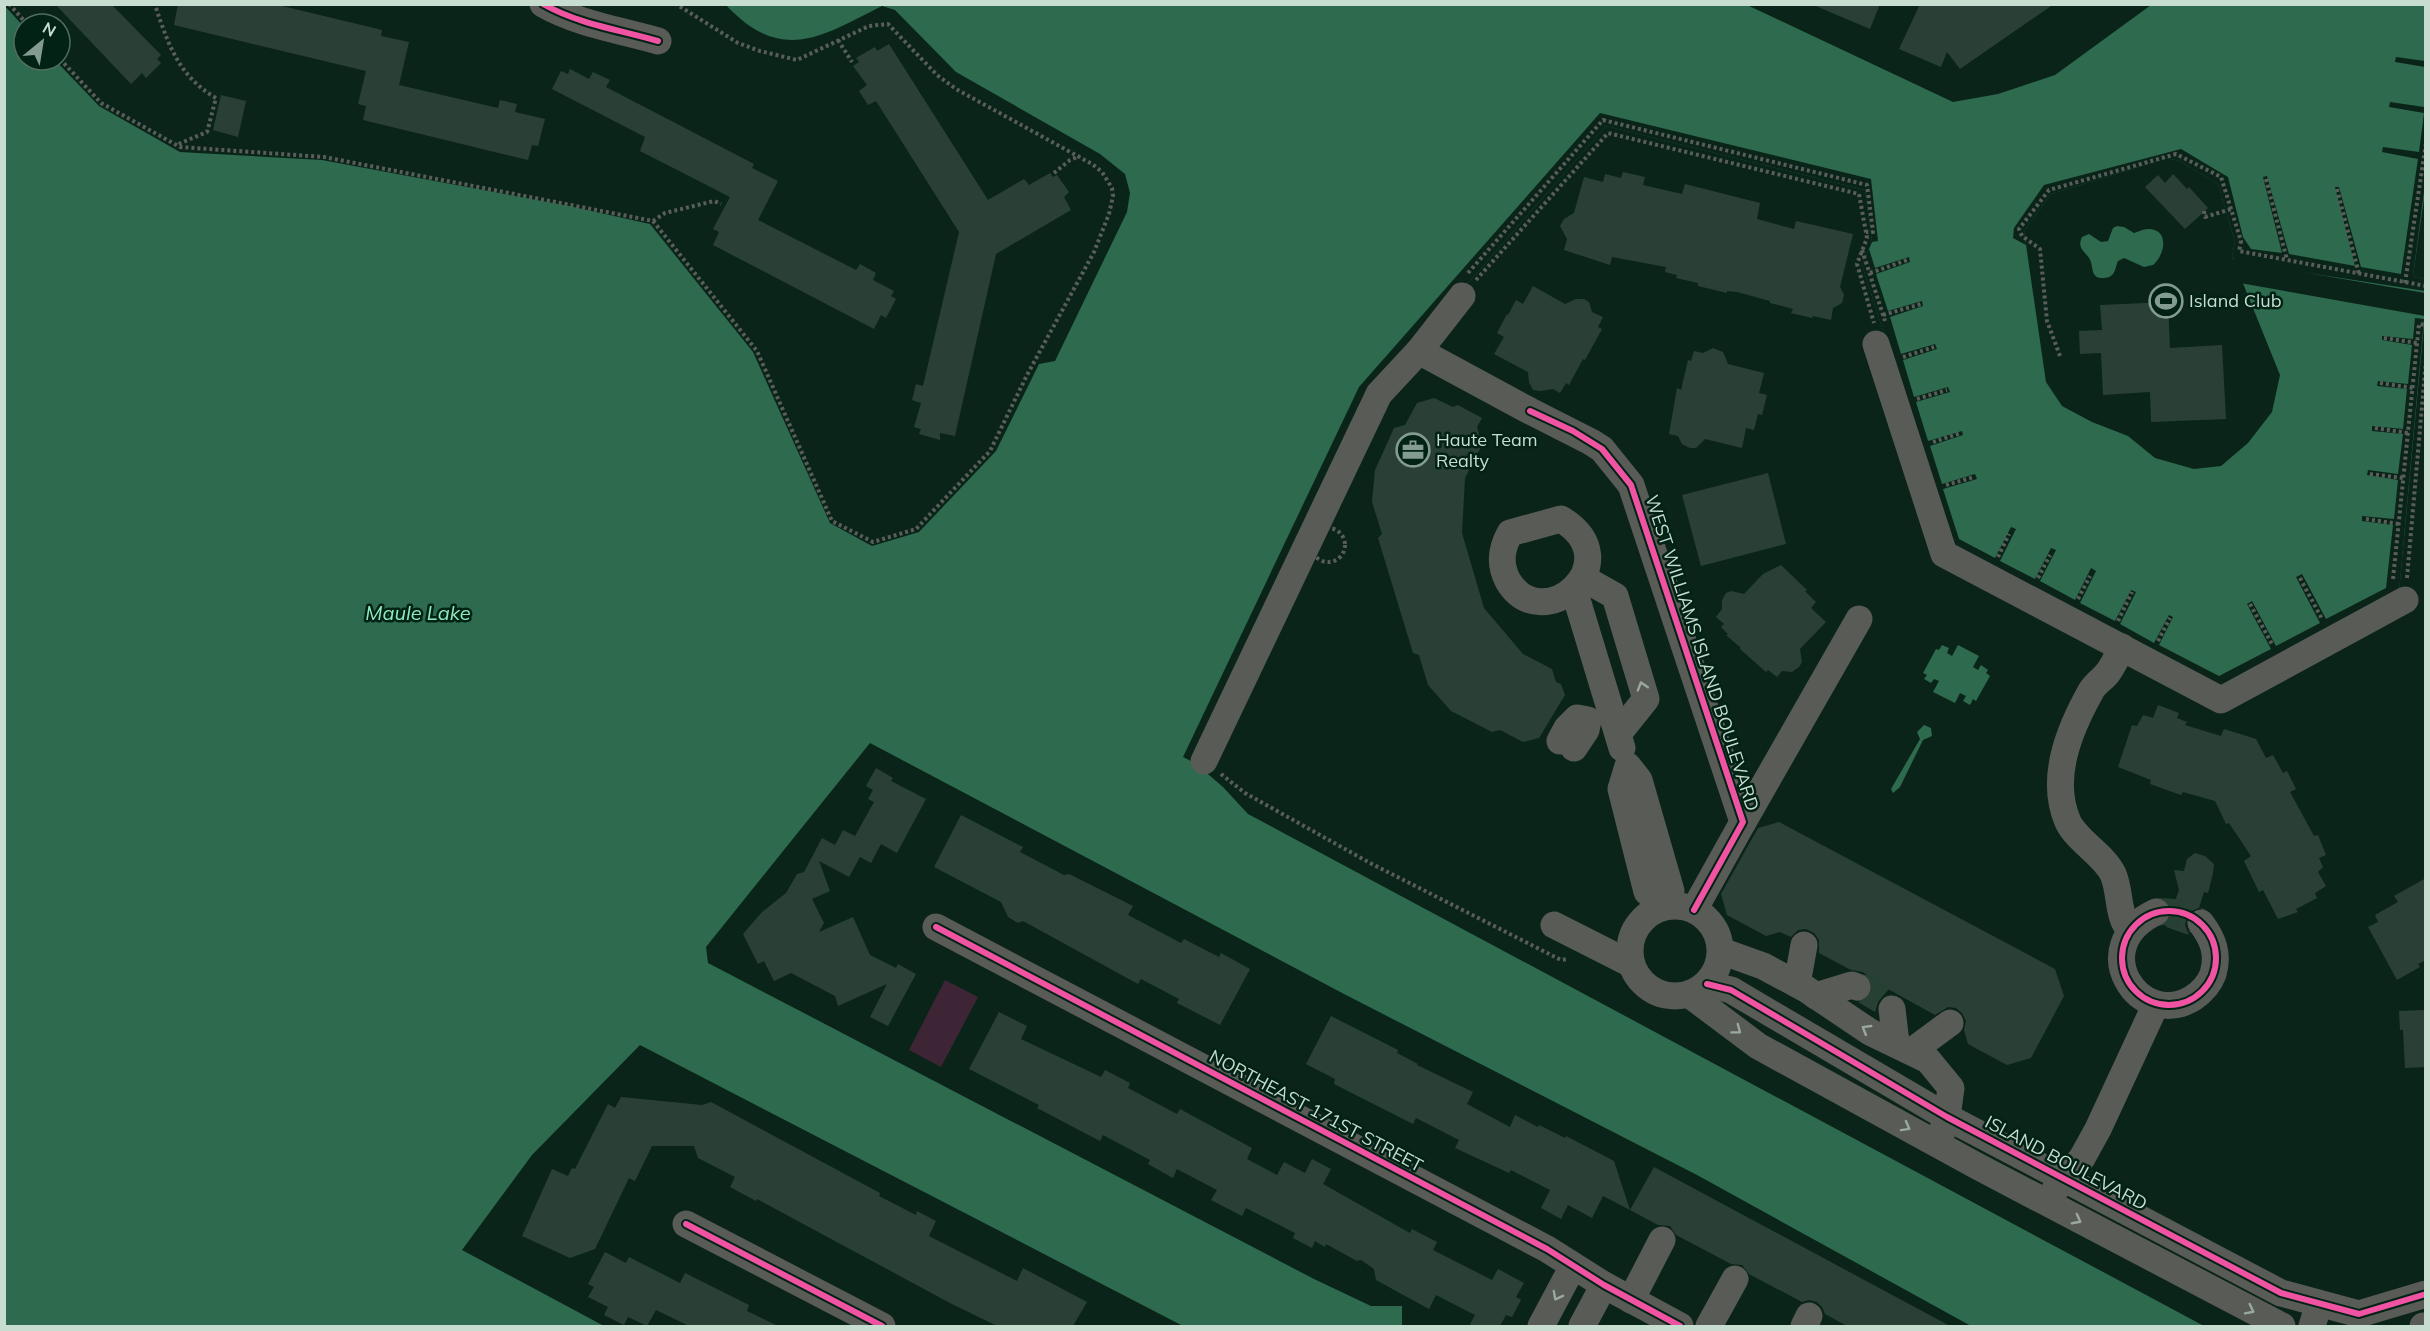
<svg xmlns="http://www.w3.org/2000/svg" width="2430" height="1331" font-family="Mulish,sans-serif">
<rect width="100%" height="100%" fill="#0a2419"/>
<path fill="#3e2536" d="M945 980 978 997 941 1067 909 1050Z"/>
<g fill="#2d6a4e" fill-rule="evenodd">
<path d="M4 5 24 27V60H55L99 106 180 152 322 160 569 206 650 224 753 352 830 523 872 546 919 532 996 451 1039 364 1055 361 1127 212 1130 193 1125 174 1100 154 956 72 895 10 882 6C822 36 782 65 726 5H1747L1953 102 1998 94 2055 75 2151 5H2425L2426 184 2413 276 2425 279V314L2399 592 2223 687 1952 546 1862 265 1872 242 1865 190 1606 126 1373 391 1195 763 1223 787 1248 814 2204 1326H1971L1697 1175 1344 994 870 743 706 947 708 963 1314 1279 1371 1306H1402V1326H1183L640 1045 532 1155 462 1250 604 1326H5ZM2168 158 2179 161 2218 184 2235 242 2232 256 2280 375 2272 412 2248 443 2221 466 2194 469 2155 458 2128 436 2092 422 2062 406 2046 382 2024 231 2051 194Z"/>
<path d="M2117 226 2124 227 2134 233C2138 232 2143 229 2148 229 2170 229 2165 255 2153 265L2144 267 2124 258 2118 261C2116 265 2116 270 2113 274 2110 277 2107 278 2104 278 2092 279 2093 270 2091 262 2087 251 2076 250 2082 237L2089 234 2101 242 2108 241 2113 228Z"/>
<path d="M1942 645 1949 648 1947 653 1952 656 1958 645 1979 656 1973 667 1978 670 1981 665 1988 670 1986 673 1990 676 1976 701 1973 699 1970 705 1963 701 1966 696 1960 693 1955 703 1933 692 1939 681 1934 679 1931 683 1924 679 1927 675 1923 673 1936 649 1939 650Z"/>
<path d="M1924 725 1931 728 1932 736 1923 740 1900 787 1893 793 1891 789 1920 739 1917 732Z"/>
</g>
<g fill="#0a2419">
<path d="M2396 57 2425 61V67L2395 62Z"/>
<path d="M2425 100V184L2413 276 2425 279V291L2302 272 2425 293V316L2240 283 2230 260H2234L2232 256 2235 242 2218 184 2179 161 2168 158 2051 194 2024 231 2026 245 2013 238 2014 228 2044 185 2181 149 2228 177 2243 237 2251 249 2282 253 2263 177 2267 176 2289 254 2355 266 2335 187H2339L2361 267 2401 274 2418 159 2382 152 2383 147 2419 152 2424 113 2389 107 2390 102 2424 107Z"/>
<path d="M1600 113 1871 179 1878 241 1872 242 1865 190 1606 126 1373 391 1195 763 1183 757 1359 387Z"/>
<path d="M1869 249 1875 268 1909 257 1910 262 1876 274 1888 311 1922 301 1923 306 1890 317 1901 354 1935 344 1937 349 1903 360 1914 397 1948 387 1950 392 1916 402 1928 441 1962 431 1963 435 1930 446 1942 484 1975 474 1977 479 1943 489 1959 539 1995 558 2011 527 2016 529 2000 561 2035 579 2051 548 2056 550 2040 581 2075 600 2091 568 2096 571 2080 603 2115 621 2131 590 2136 592 2120 624 2154 643 2169 615 2173 617 2159 645 2219 676 2271 649 2247 604 2252 601 2276 646 2320 623 2296 577 2302 574 2326 619 2386 588 2393 525 2362 521V516L2394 519 2398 480 2367 475 2368 470 2398 474 2403 434 2372 431V426L2403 429 2407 389 2377 386 2378 381 2408 384 2412 345 2382 340V336L2413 339 2415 318 2424 319 2399 592 2223 687 1952 546 1862 265Z"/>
</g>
<g fill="#2a4036">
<path d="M55 4H111L161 55 157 59 161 63 146 78 142 73 131 84Z"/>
<path d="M178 4H274L382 30 381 36 409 42 399 85 498 108 500 100 517 104 515 112 545 119 538 146 532 145 528 160 363 120 366 106 358 104 366 71 174 25Z"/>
<path d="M1811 4H1880L1870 29Z"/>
<path d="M1920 4H2054L1960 69 1947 52 1941 67 1899 49Z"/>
<path d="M889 44 988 200 1024 179 1029 185 1050 173 1053 177 1057 175 1069 192 1064 197 1071 210 996 254 955 436 940 433V440L919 434 921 429 914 427 921 403 912 400 916 384 923 386 959 232 876 101 868 105 859 91 867 85 853 66 859 62 856 58 875 47 877 51Z"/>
<path d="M570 69 589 79 593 72 610 80 606 87 754 164 752 168 778 181 758 220 856 270 860 264 876 273 873 280 894 291 891 296 896 299 886 318 881 315 874 329 713 245 719 232 713 229 730 197 640 151 645 137 552 89 561 71 568 74Z"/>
<path d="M221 95 246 101 238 137 213 130Z"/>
<path d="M1623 172 1645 177 1643 185 1682 194 1685 184 1760 203 1757 219 1794 229 1796 221 1853 234 1840 287 1844 295 1842 303 1833 308 1831 320 1813 316 1812 318 1791 313 1793 309 1770 303V301L1737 292 1727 291V293L1698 286V283L1676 278 1677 275 1665 272 1666 267 1612 257 1610 265 1564 250 1567 239 1560 226 1564 219 1574 213 1584 177 1603 182 1605 174 1621 178Z"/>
<path d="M2173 174 2187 189 2189 187 2208 208 2185 229 2145 187 2158 175 2165 183Z"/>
<path d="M1533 286 1565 304 1576 299H1584L1589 302 1592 312 1603 317 1598 327 1602 329 1585 360 1583 359 1569 385 1566 383 1560 393 1553 389 1541 391 1533 390 1529 382 1528 372 1494 354 1504 337 1497 333 1507 314 1508 315 1516 300 1523 304Z"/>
<path d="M2168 302 2170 348 2222 345 2226 419 2151 422 2150 392 2103 395 2101 353 2080 354 2079 331 2102 330 2100 305Z"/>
<path d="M1713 348 1723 352 1728 364 1764 373 1759 393 1767 395 1762 415 1758 414 1754 430 1746 428 1742 448 1705 439 1696 448H1690L1682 444 1678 436 1669 434 1677 388 1681 390 1688 360 1691 361 1694 351 1703 353Z"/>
<path d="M1434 398 1453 407 1458 405 1482 418 1477 427 1482 445 1465 478 1462 533 1484 608 1523 654 1552 669 1556 682 1561 684 1565 695 1539 738 1523 742 1500 730 1492 732 1451 711 1428 685 1419 655 1413 653 1378 538 1382 534 1372 502 1375 470 1394 428 1405 425 1417 403Z"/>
<path d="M1768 473 1786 544 1701 566 1682 495Z"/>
<path d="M1781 565 1807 590 1805 591 1816 602 1811 608 1826 622 1800 649 1802 662 1799 667 1792 672 1782 671 1777 677 1768 670 1766 672 1740 649 1741 648 1726 635 1728 634 1721 627 1724 624 1716 617 1722 609V600L1726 593 1731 591 1744 594 1763 574Z"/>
<path d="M2158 705 2179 713 2177 718 2187 722 2185 725 2221 736 2224 729 2256 739 2266 758 2273 755 2283 773 2287 771 2296 789 2290 792 2314 836 2318 835 2326 855 2319 858 2323 867 2318 872 2326 886 2315 893 2317 898 2296 909 2298 912 2278 919 2263 890 2259 892 2244 861 2251 856 2229 823 2226 824 2215 801 2183 792 2181 795 2150 784 2151 780 2118 767 2132 725 2137 726 2143 715 2153 718Z"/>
<path d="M876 768 893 778 891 781 926 799 897 853 881 844 871 863 860 857 849 877 819 861 830 891 812 899 824 923 819 932 853 917 870 955 896 968 898 964 916 974 888 1026 870 1017 887 984 838 1006 835 996 791 973 774 981 764 961 758 964 743 934 762 912 786 893 797 874 804 872 822 838 835 845 843 830 855 836 874 802 868 799 873 790 866 786Z"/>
<path d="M961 815 1023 847 1020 852 1064 875 1069 874 1133 906 1128 915 1181 943 1184 939 1219 957 1221 953 1250 969 1220 1025 1177 1003 1179 999 1141 979 1138 984 1023 921 1018 923 1008 917 1001 902 934 867Z"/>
<path d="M1779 822 2055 969 2064 996 2031 1058 2007 1065 1968 1044 1964 1030 1966 1021 1962 1013 1956 1008 1948 1007 1935 1015 1888 989 1878 1002 1875 1012 1858 1002 1866 1000 1871 993 1873 985 1870 978 1863 972 1851 970 1819 953V940L1814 933 1806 929 1798 930 1791 937 1780 932 1766 936 1727 915 1721 894 1758 828Z"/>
<path d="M2195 853 2205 856 2214 864 2213 873 2208 893 2204 892 2199 908 2191 911 2187 917 2185 925 2189 935 2166 927 2179 890 2174 870 2184 871 2187 859Z"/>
<path d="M2426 878V960L2418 964 2420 967 2397 980 2368 927 2378 922 2375 915 2398 902 2394 896Z"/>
<path d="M2424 1010 2426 1067 2405 1068 2403 1030H2400L2399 1011Z"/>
<path d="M999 1012 1027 1026 1021 1039 1101 1077 1105 1070 1130 1083 1128 1088 1177 1114 1180 1109 1202 1121 1252 1148 1247 1159 1277 1175 1284 1162 1305 1173 1312 1159 1331 1169 1323 1184 1410 1233 1412 1229 1437 1242 1433 1250 1492 1280 1498 1269 1524 1283 1516 1297 1521 1300 1512 1317 1506 1315 1500 1326H1469L1475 1315 1436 1295 1429 1309 1376 1280 1374 1269 1361 1260 1357 1261 1326 1244 1325 1247 1315 1241 1312 1248 1293 1238 1295 1233 1246 1208 1242 1216 1211 1200 1217 1190 1177 1169 1173 1178 1148 1164 1150 1160 1103 1135 1100 1141 1037 1108 1039 1105 969 1069Z"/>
<path d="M1331 1016 1398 1050 1397 1053 1418 1064 1417 1065 1473 1092 1467 1104 1510 1127 1515 1115 1538 1127 1539 1125 1565 1138 1566 1136 1614 1161 1630 1210 1603 1196 1592 1218 1568 1205 1561 1219 1541 1208 1550 1190 1511 1170 1509 1173 1455 1148 1459 1140 1416 1118 1413 1124 1334 1084 1335 1079 1306 1064Z"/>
<path d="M621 1097 702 1105 711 1102 880 1193 879 1196 916 1215 917 1211 936 1221 929 1236 1017 1281 1023 1268 1087 1302 1073 1326H997L950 1303 757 1199 756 1201 730 1187 735 1177 698 1158 694 1146H652L635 1181 629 1178 595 1249 570 1258 522 1236 552 1169 568 1176 572 1168 575 1169 608 1104 615 1108Z"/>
<path d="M1654 1167 1950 1326H1847L1825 1314 1822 1307 1817 1302 1809 1300 1802 1302 1749 1274 1742 1265 1731 1264 1676 1235 1670 1226 1658 1225 1630 1210Z"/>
<path d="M605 1252 626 1263 629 1257 680 1283 685 1273 749 1305 747 1311 778 1326H689L656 1310 647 1326 628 1317 624 1325 604 1315 608 1307 588 1297 594 1287 588 1284Z"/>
</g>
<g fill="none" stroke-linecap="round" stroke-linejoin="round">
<g stroke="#264034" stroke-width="27" stroke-dasharray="27 14" stroke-linecap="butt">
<path d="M2156 912C2174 911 2185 913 2201 923"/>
<path d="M1857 987 1871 990 1892 1009"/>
</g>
<g stroke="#595e5a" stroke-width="4" stroke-dasharray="3 3" stroke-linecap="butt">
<path d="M9 4 27 24"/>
<path d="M156 8C169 47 180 77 216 98L207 132 176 145"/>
<path d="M838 40 852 62"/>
<path d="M60 59 101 103 180 147 324 157 653 221 757 351 832 521 873 542 916 529 990 451 1027 375 1094 252 1109 214 1113 196 1112 188 1102 172 1092 164 956 89 937 75 888 24 869 26 797 60 760 51 738 43 676 4"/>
<path d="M1054 173 1070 160 1080 156"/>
<path d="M2266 179 2287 260"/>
<path d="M2337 189 2359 274"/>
<path d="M2204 211 2205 217 2231 209"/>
<path d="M653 221 665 213 714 201 721 204"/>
<path d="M1862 250 1885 321"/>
<path d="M1468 273 1603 120 1867 185 1873 232H1866"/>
<path d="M1870 273 1907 260"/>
<path d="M1476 280 1608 133 1859 194 1867 238 1857 264 1874 323"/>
<path d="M2405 283 2426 143"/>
<path d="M1883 315 1921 304"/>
<path d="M2384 338 2417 343"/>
<path d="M2060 356 2047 321 2040 249 2022 236 2019 229 2049 190 2176 154 2221 177 2241 241 2239 251 2426 286"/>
<path d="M1903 357 1934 347"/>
<path d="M2380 383 2413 388"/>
<path d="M1917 399 1947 390"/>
<path d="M2375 428 2408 433"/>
<path d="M1933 442 1961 433"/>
<path d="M2370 474 2403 478"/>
<path d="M1946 485 1974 477"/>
<path d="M2366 519 2399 524"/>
<circle cx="1328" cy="545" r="17"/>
<path d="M1998 557 2009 534"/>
<path d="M2038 578 2050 555"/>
<path d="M2300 578 2322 619"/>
<path d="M2407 578 2426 360"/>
<path d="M2393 579 2419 324 2426 325"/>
<path d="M2078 599 2090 576"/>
<path d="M2250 604 2273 646"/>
<path d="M2118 621 2132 592"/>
<path d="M2158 641 2170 618"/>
<path d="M1221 774 1245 793 1370 863 1561 960 1568 959"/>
</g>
<g stroke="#595b56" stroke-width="27">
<path d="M543 4C578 24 620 30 658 41"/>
<path d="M1876 344 1944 554 2221 700 2405 600"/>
<path d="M1419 351 1530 411 1591 442 1602 449 1631 485 1743 822 1694 910"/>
<path d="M1561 519C1632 562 1543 639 1508 581 1499 564 1501 549 1510 533Z"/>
<path d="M1583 578 1615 596 1646 699 1618 734"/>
<path d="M1574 590 1622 748"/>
<path d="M2122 647C2118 655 2114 664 2109 671 2104 679 2095 683 2091 691 2069 730 2049 779 2068 822 2077 841 2104 855 2113 874 2121 892 2117 917 2130 930"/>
<path d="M1560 741 1567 728 1577 718 1588 720 1586 730 1574 748"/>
<path d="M1204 761 1379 394 1419 351 1462 296"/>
<path d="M1628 766 1639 780 1671 891 1664 907 1647 892 1621 789Z"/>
<path d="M1743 822 1859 619"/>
<circle cx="1675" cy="951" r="45"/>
<path d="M2156 912C2084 946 2139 1031 2193 998 2202 992 2209 985 2213 974 2219 954 2213 939 2201 923"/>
<path d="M1554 925 1631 964"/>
<path d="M936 927 1547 1249 1604 1285 1680 1326"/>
<path d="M1721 951 1763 966 1806 989 1870 1032 1928 1060 1951 1088 1947 1117 1942 1132"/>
<path d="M1707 984 1731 990 1947 1117 2281 1293 2359 1314 2426 1294"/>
<path d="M1797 984 1804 945"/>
<path d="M1690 995 1758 1046 1977 1166 2282 1326"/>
<path d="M1816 996 1852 985 1857 987"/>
<path d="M1892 1009 1896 1043"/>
<path d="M1912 1051 1950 1023"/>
<path d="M2054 1191 2082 1158 2098 1129 2156 1004"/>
<path d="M686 1224 882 1326"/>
<path d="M1631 1300 1662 1240"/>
<path d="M1541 1326 1573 1266"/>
<path d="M1582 1326 1604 1285"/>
<path d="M1709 1326 1735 1279"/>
<path d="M1804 1326 1809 1316"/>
<path d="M2312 1326 2319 1304"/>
<path d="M2423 1326H2426"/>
</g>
<g stroke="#012214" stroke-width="10">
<g id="cycleway">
<path d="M543 4C578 24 620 30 658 41"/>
<path d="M1530 411 1573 431 1602 449 1631 485 1743 822 1694 910"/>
<circle cx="2169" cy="958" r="47"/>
<path d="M936 927 1547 1249 1604 1285 1680 1326"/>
<path d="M1707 984 1731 990 1947 1117 2281 1293 2359 1314 2426 1294"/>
<path d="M686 1224 882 1326"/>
</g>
</g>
<use href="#cycleway" stroke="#f153a3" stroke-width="6"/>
</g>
<defs><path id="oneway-chevron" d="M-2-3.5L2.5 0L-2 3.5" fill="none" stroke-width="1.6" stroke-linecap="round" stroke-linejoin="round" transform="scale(1.5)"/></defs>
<g stroke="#9aa99f">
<use href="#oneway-chevron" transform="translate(1642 686) rotate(-107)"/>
<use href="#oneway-chevron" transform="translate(1866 1029) rotate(-149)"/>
<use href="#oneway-chevron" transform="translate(1737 1030) rotate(37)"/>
<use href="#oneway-chevron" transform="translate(1906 1127) rotate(29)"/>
<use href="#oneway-chevron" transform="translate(2077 1220) rotate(28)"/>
<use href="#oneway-chevron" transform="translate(1557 1296) rotate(118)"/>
<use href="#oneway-chevron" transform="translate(2250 1310) rotate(27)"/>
</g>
<defs>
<g id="stadium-ring" transform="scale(1.725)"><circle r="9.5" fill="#012214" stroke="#849c90" stroke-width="1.5"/><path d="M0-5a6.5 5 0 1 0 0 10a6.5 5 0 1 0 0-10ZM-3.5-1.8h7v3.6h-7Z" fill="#849c90"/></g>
<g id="office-ring" transform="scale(1.725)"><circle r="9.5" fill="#012214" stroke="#849c90" stroke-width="1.5"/><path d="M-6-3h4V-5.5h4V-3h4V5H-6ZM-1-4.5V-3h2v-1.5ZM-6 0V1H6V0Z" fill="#849c90"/></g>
</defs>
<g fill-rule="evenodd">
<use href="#stadium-ring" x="2166" y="301"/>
<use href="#office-ring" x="1413" y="450"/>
</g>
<g text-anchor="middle" stroke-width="5" stroke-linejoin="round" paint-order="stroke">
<g font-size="18" fill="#c6ddd0" stroke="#012214" text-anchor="start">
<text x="2189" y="307">Island Club</text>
<text x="1436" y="446">Haute Team<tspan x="1436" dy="21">Realty</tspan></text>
</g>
<g font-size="18" fill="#c6ddd0" stroke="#012214">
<text transform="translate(1702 653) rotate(72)" y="6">WEST WILLIAMS ISLAND BOULEVARD</text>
<text transform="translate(1316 1111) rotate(28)" y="6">NORTHEAST 171ST STREET</text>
<text transform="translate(2066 1163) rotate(28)" y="6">ISLAND BOULEVARD</text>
</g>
<g font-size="20" font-style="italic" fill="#8decbd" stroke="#012214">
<text x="418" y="620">Maule Lake</text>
</g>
</g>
<rect width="2430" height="1331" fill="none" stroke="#c6ddd0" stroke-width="12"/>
<g transform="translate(42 42) rotate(30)"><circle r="28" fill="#012214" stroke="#506d5f" stroke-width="1.5"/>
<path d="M0-4.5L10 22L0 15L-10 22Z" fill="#849c90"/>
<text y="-9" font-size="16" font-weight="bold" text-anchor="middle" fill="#c6ddd0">N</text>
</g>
</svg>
